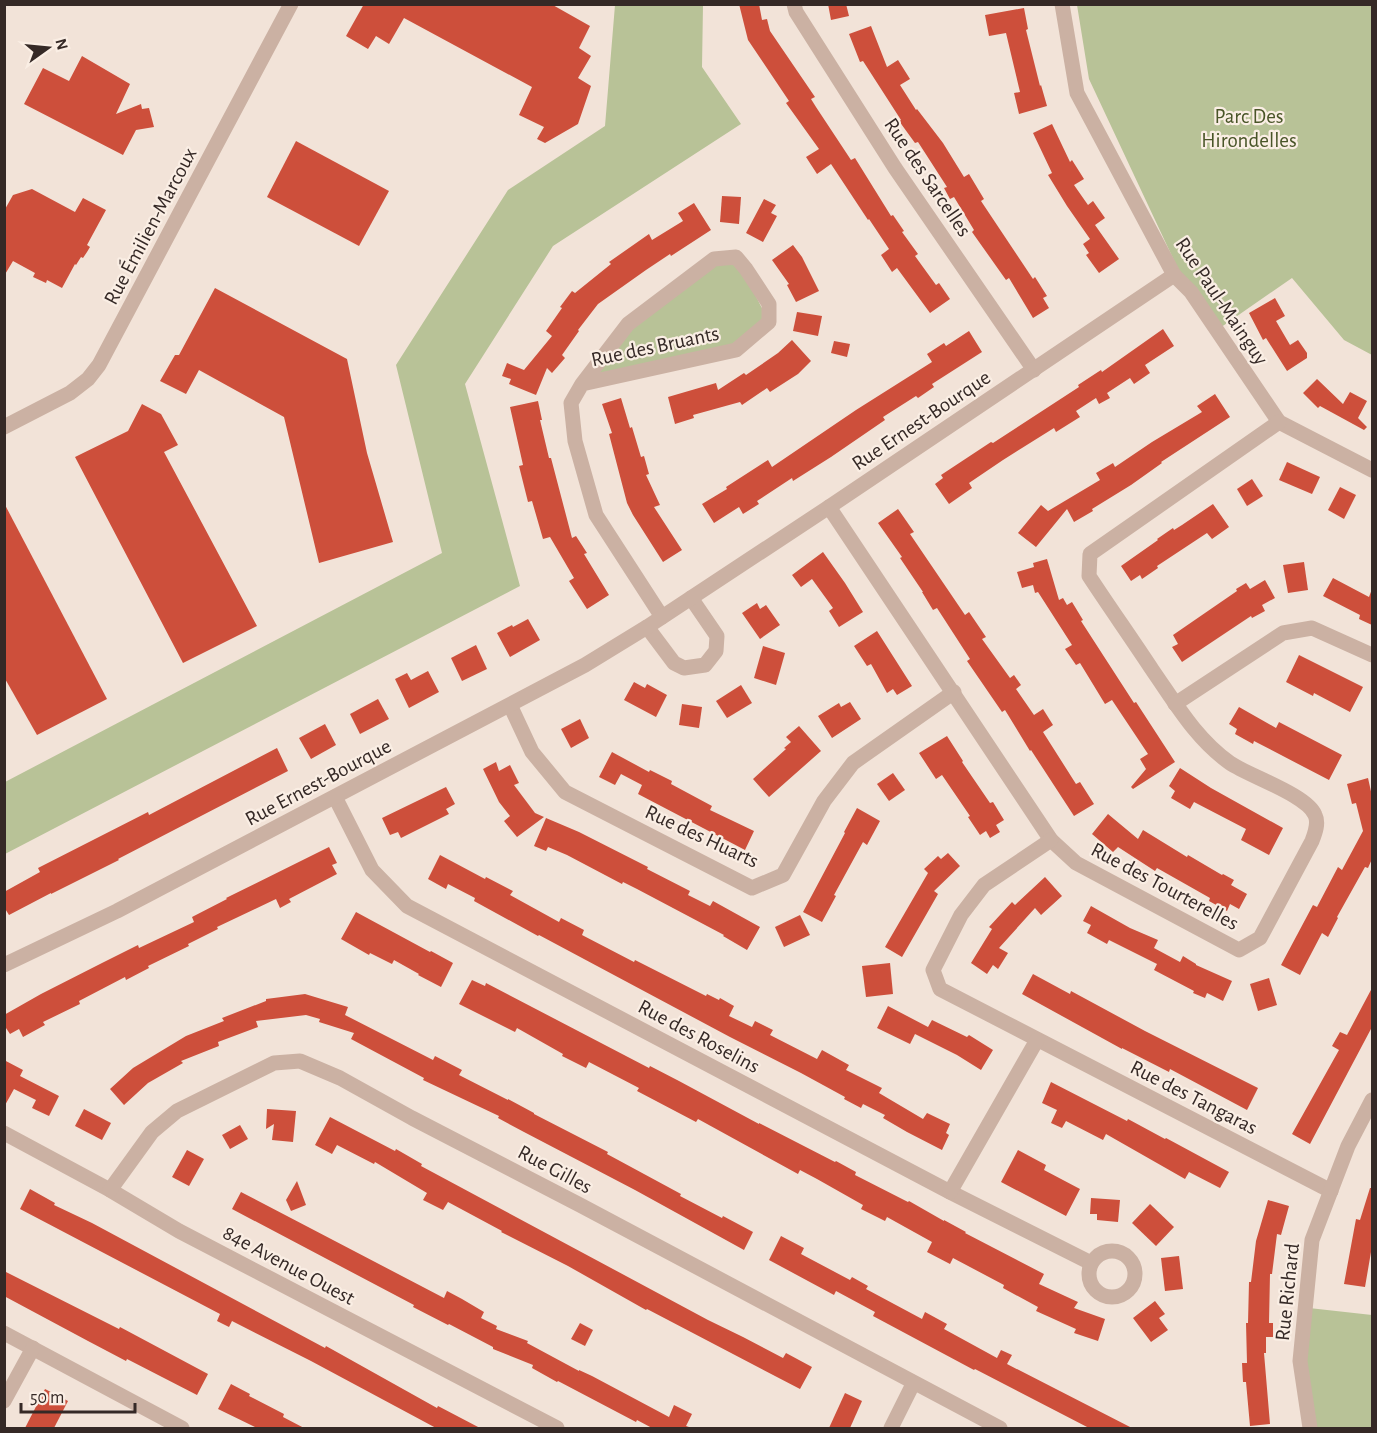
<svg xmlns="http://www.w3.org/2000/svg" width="1377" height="1433" font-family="'Alegreya Sans',sans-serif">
<rect width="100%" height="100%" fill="#f2e3d8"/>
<g fill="#b8c297">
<path d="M615 5H703L702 67 741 124 553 246 465 384 520 586 5 854V782L442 553 396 365 508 190 605 126Z"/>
<path d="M1077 5H1372V355L1344 340 1292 278 1217 330 1178 269 1089 79Z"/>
<path d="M736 257 769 322 736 350 582 384 628 324 714 259Z"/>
<path d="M1309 1308 1372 1315V1428H1315L1306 1374Z"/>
</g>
<g fill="#cd4f3b">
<path d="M364 4H551L590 26 579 48 591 56 578 78 591 86 578 124 545 143 537 139 544 127 519 115 532 87 404 18 389 44 376 36 368 49 346 36Z"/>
<path d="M739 4H759L762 20 767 19 770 31 815 97 811 99 816 107 851 160 855 158 891 216 893 215 904 231 902 232 918 254 915 256 936 285 939 283 950 299 930 313 897 268 892 272 881 255 889 249 869 219 868 220 831 164 817 174 806 157 819 149 786 103 789 101 748 40Z"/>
<path d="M828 4H846L849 16 831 20Z"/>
<path d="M1024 8 1028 29 1026 30 1040 86 1041 85 1047 106 1019 114 1014 93 1020 92 1006 33 989 36 985 15Z"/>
<path d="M871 26 887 67 898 60 910 79 900 85 916 110 917 109 943 143 964 177 969 174 984 199 981 201 1033 279 1035 277 1047 296 1043 298 1049 308 1033 318 1009 278 1006 280 972 232 974 230 954 197 950 199 944 188 947 187 918 142 915 143 899 121 901 120 863 61 860 62 849 34Z"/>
<path d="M82 56 130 84 116 114 141 104 142 109 149 108 154 127 136 130 123 155 24 104 43 68 69 81Z"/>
<path d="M1052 124 1070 162 1072 160 1084 179 1074 185 1088 205 1093 201 1105 218 1095 225 1119 259 1099 273 1086 255 1089 253 1083 244 1090 239 1067 206 1048 175 1052 173 1033 133Z"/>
<path d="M296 141 389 191 359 246 267 197Z"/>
<path d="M32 189 75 212 83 198 106 210 87 245 90 247 87 252 83 258 81 257 76 265 75 264 62 288 47 280 46 283 33 277 35 273 13 261 4 276V211L13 195Z"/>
<path d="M722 196 741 197 739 224 720 222Z"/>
<path d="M764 199 776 205 771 213 777 216 763 242 746 233Z"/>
<path d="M694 203 711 230 671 256 670 254 646 270 598 304 578 330 579 331 562 355 565 358 552 373 547 368 536 395 509 384 511 379 502 376 507 363 524 370 552 336 546 331 562 308 560 307 572 291 575 293 611 264 609 262 649 234 652 240 683 221 678 213Z"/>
<path d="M793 245 802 257 819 291 796 302 787 285 789 284 772 260Z"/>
<path d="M215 288 347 359 367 453 393 542 319 563 284 417 199 370 186 394 160 381 175 355H179Z"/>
<path d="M1275 298 1285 316 1276 321 1290 345 1298 340 1307 353V358L1287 371 1266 338 1263 340 1249 313Z"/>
<path d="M797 312 822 316 818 336 793 331Z"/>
<path d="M1163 329 1174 346 1145 365 1150 373 1134 384 1130 378 1107 393 1110 398 1099 404 1096 398 1076 411 1080 417 1056 432 1054 428 1003 460 969 483 972 488 949 504 935 484 943 478 941 475 991 442 993 443 1079 387 1078 385 1101 370 1102 372Z"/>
<path d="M969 331 982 352 932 384 934 387 918 398 916 396 883 417 885 420 831 457 793 481 792 478 757 501 759 504 743 514 739 507 714 523 702 504 727 489 726 487 768 460 772 467 856 410 932 362 927 354 944 343 946 346Z"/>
<path d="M792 340 811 361 798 374 770 392 767 388 742 405 740 402 693 415 694 418 675 424 668 397 716 383 718 390 744 373 746 375 778 353Z"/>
<path d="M834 341 850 344 847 357 831 353Z"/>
<path d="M1317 379 1343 404 1350 392 1367 401 1358 418 1367 427 1364 430 1320 406 1318 408 1303 393Z"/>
<path d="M1215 394 1230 417 1161 462 1162 463 1131 485 1092 509 1093 511 1074 522 1067 509 1036 547 1018 533 1041 505 1048 511 1100 480 1096 473 1113 463 1115 467 1152 442 1202 412 1197 406Z"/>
<path d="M621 398 630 428 632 427 641 457 644 456 649 474 646 475 660 505 654 507 682 550 663 562 633 515 627 503 609 434 612 433 602 404Z"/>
<path d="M538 401 542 420H540L549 458H551L572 538 576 536 587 553 584 554 609 595 587 609 569 581 574 578 550 537 543 539 532 501 528 502 519 466 523 465 510 407Z"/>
<path d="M142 404 161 414 178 445 164 452 257 626 183 663 75 457 128 431Z"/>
<path d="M1287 462 1320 477 1312 494 1279 480Z"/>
<path d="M1252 479 1263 496 1247 506 1237 489Z"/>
<path d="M1340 487 1356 495 1344 519 1328 510Z"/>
<path d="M4 503 107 699 37 735 4 677Z"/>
<path d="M1213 504 1229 527 1212 539 1207 533 1157 566 1158 568 1142 579 1140 575 1131 581 1121 566 1158 540 1157 539 1173 528 1174 530 1182 525Z"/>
<path d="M898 509 914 532 910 534 965 615 969 612 986 637 982 639 1010 678 1014 675 1021 685 1016 689 1034 715 1043 709 1053 725 1043 732 1076 784 1080 782 1094 804 1074 816 1031 750 1030 751 1005 710 1002 712 967 661 970 659 937 608 933 610 922 592H923L900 558 902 557 878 523Z"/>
<path d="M823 552 845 583 863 612 839 627 829 611 833 608 812 579 801 587 792 575Z"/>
<path d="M1047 559 1059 600 1063 598 1067 605 1072 602 1083 620 1081 621 1134 703 1136 702 1175 762 1133 789 1131 787 1146 769 1140 759 1148 754 1112 700 1105 704 1080 663 1076 665 1065 649 1072 645 1038 592 1035 593 1033 585 1022 588 1017 572 1034 567 1033 563Z"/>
<path d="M1304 562 1308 590 1288 593 1283 565Z"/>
<path d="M1333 578 1369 597 1372 589V625L1359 619 1360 615 1323 596Z"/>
<path d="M1265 580 1275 598 1262 605 1265 611 1252 618 1251 616 1182 662 1172 647 1178 644 1173 635 1237 591 1236 589 1246 583 1250 589Z"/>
<path d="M757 603 760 609 766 605 780 625 760 639 742 613Z"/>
<path d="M528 619 540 640 510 657 497 633 512 625 513 627Z"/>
<path d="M877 631 912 686 897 695 893 689 887 693 871 664 867 666 854 646Z"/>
<path d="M476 645 487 669 462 681 451 658Z"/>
<path d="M763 646 785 653 776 685 754 678Z"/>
<path d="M1299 655 1363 687 1350 712 1314 693 1313 696 1286 682Z"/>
<path d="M428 671 439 692 409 708 395 679 407 673 411 680Z"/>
<path d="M634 682 645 688 647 684 667 695 656 717 624 700Z"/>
<path d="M741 685 752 703 727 718 716 701Z"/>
<path d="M378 699 389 719 360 734 350 714Z"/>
<path d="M850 702 861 719 832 738 818 716 839 703 841 707Z"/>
<path d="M682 704 702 707 699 728 679 725Z"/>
<path d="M1239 707 1276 728 1279 722 1342 755 1329 780 1254 741 1253 744 1235 734 1237 729 1229 724Z"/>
<path d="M580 719 589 738 571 748 561 729Z"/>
<path d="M325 724 336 745 311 759 299 738Z"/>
<path d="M799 726 821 751 769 797 753 779 786 749 784 748 791 742 786 737Z"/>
<path d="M947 736 963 761 962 762 990 803 993 802 1004 820 996 825 1000 832 990 838 986 831 980 835 968 817 970 816 942 775 936 779 919 753Z"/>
<path d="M277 748 288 771 118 859 119 860 51 894V893L9 915 4 907V892L40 872 38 868 148 812 149 815Z"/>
<path d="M612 752 649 772 650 770 672 781 671 784 712 806 710 810 754 831 745 850 638 794 642 785 621 774 615 785 599 777Z"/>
<path d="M496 762 499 771 510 765 519 783 514 785 535 813 544 817 517 837 504 821 510 816 499 802 483 769Z"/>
<path d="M1180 768 1211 788 1283 828 1269 855 1241 840 1246 829 1194 802 1190 809 1171 798 1175 791 1169 786Z"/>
<path d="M893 773 905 790 889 801 877 784Z"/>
<path d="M1368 778 1372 796V859L1368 868 1365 867 1337 917 1338 918 1328 937 1322 933 1300 975 1281 965 1313 905 1317 907 1338 867 1342 870 1363 831 1356 803 1352 804 1347 784Z"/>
<path d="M446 787 455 804 446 809 449 814 401 838 398 832 390 835 382 818Z"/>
<path d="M857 808 880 821 867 845 863 842 834 895 836 896 822 922 803 912 845 833 844 832Z"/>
<path d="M1108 814 1138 839 1143 830 1187 857 1188 855 1222 875 1223 874 1234 880 1231 885 1247 894 1239 909 1230 904 1227 911 1209 901 1210 898 1157 868 1155 871 1118 847 1113 852 1092 834Z"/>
<path d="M546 818 579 832 648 867 647 869 690 891 688 895 710 906 713 901 760 927 747 950 723 936 724 935 637 889 623 882 622 884 567 855 548 847 546 851 534 846Z"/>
<path d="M329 847 337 863 332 865 337 874 289 899 291 902 280 908 276 899 217 927 218 929 188 944 189 946 148 966 149 968 126 980 125 977 79 1001 80 1004 43 1022 45 1025 23 1037 19 1029 10 1034 4 1025V1015L41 994 102 963 138 945 139 948 194 922 192 917 227 899 226 898Z"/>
<path d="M948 853 960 866 934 891 938 894 902 957 885 947 928 873 924 869 938 856 941 859Z"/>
<path d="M440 855 485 879 486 877 513 891 510 895 559 922 561 918 584 930 582 935 634 962 635 960 706 996 707 994 719 1000 720 998 734 1006 729 1016 752 1027 755 1021 773 1030 770 1035 817 1059 822 1050 849 1065 846 1070 882 1088 879 1093 923 1119 927 1113 950 1124 946 1133 949 1135 942 1150 907 1132 883 1118 885 1115 863 1104 861 1108 844 1099 845 1097 801 1073 730 1037 539 935 538 936 474 901 475 898 448 884 446 889 428 879Z"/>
<path d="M1045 877 1062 896 1041 915 1035 908 999 948 1008 953 998 969 993 965 987 974 971 963 992 929 989 927 1012 902 1015 905Z"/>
<path d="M1091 906 1130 928 1158 940 1154 948 1180 962 1183 956 1196 964V965L1232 981 1223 1001 1207 993 1205 998 1193 993 1194 991 1154 970 1157 964 1109 940 1107 944 1087 933 1091 925 1083 921Z"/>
<path d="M356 912 430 952 431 951 453 963 441 987 418 975 419 974 394 960 392 964 370 953 369 955 341 939Z"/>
<path d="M800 915 810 935 784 947 775 927Z"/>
<path d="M890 963 893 994 866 997 862 966Z"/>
<path d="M1033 974 1070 994 1071 991 1145 1031 1258 1088 1247 1110 1170 1069 1169 1072 1122 1048V1049L1022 994Z"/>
<path d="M1269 978 1277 1005 1258 1011 1250 984Z"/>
<path d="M472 980 485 986 486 983 649 1068 650 1066 679 1081 759 1124V1123L835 1162 836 1161 856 1172 855 1175 908 1202 909 1201 944 1221V1220L966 1232 965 1233 1044 1274 1039 1284 1078 1302 1074 1308 1105 1319 1098 1341 1074 1333 1076 1329 1036 1311 1038 1307 1003 1288 1004 1285 953 1258 950 1264 927 1252 932 1242 887 1217 885 1221 861 1209 863 1205 817 1179 800 1170 798 1174 698 1119 696 1122 637 1091 639 1088 589 1062 586 1068 562 1056 563 1054 517 1028 515 1032 459 1004Z"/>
<path d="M1372 988V1027L1310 1144 1292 1134 1339 1050 1332 1046 1340 1032 1347 1035Z"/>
<path d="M305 994 348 1007 345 1015 433 1060 435 1056 462 1070 459 1075 508 1100V1099L534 1113V1114L608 1152 607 1154 681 1194 680 1196 722 1218 723 1216 753 1232 744 1250 635 1190 524 1132 498 1118 499 1116 423 1080 424 1078 351 1039 354 1033 319 1022 320 1019 306 1015 256 1021 258 1027 218 1042 219 1046 181 1061 183 1063 148 1083 124 1105 110 1089 133 1068 186 1036 224 1021 222 1018 266 1001V999Z"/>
<path d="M888 1006 928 1027 932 1020 967 1037 969 1035 993 1050 981 1070 957 1055 915 1034 910 1044 877 1028Z"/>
<path d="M4 1060 23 1070 20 1076 59 1096 49 1116 32 1108 36 1100 14 1089 4 1107Z"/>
<path d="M1051 1082 1127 1121 1128 1119 1165 1139 1166 1138 1229 1172 1220 1188 1189 1172 1185 1179 1106 1134 1103 1140 1066 1121 1062 1128 1051 1123 1057 1110 1042 1103Z"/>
<path d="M84 1109 111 1123 102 1140 75 1126Z"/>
<path d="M267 1109 296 1111 293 1142 272 1140 274 1124 266 1129Z"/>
<path d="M330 1117 395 1151 396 1149 422 1164 421 1166 708 1320 743 1337 783 1358 786 1353 812 1367 800 1389 647 1309 646 1310 568 1266 501 1232 502 1231 448 1202 443 1210 423 1200 427 1193 375 1162 374 1164 337 1145 332 1154 315 1145Z"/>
<path d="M240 1125 248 1139 230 1149 222 1135Z"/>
<path d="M187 1150 204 1159 189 1186 172 1177Z"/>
<path d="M1018 1150 1046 1165 1044 1170 1080 1189 1066 1216 1001 1182Z"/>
<path d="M297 1181 306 1205 291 1211 286 1200Z"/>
<path d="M1370 1188H1372V1252H1371L1365 1287 1344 1284 1356 1219 1360 1220Z"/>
<path d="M30 1189 55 1203 54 1205 92 1223 325 1348 326 1346 437 1408 438 1406 480 1428H436L311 1361 232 1321 229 1327 217 1321 220 1314 20 1209Z"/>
<path d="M241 1192 444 1298 447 1291 462 1299 484 1312 481 1318 497 1326 496 1329 528 1341 527 1343 579 1371V1370L592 1376 669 1417 674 1405 692 1414 686 1426 692 1428H652L637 1420 636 1422 558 1381 557 1382 532 1368 533 1365 493 1349V1347L449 1324 448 1325 413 1307 414 1305 232 1209Z"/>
<path d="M1091 1198 1120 1200 1118 1222 1097 1220V1214H1090Z"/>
<path d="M1268 1200 1289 1206 1281 1235 1277 1234 1272 1274H1270L1269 1323H1273V1337H1266V1353H1264L1270 1424 1250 1426 1246 1382H1243L1242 1363H1247L1246 1323H1248L1249 1282H1251L1256 1241Z"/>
<path d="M1150 1204 1174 1227 1156 1246 1132 1223Z"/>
<path d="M781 1236 804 1248 801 1254 850 1280 852 1277 868 1286 866 1289 922 1319 925 1312 947 1324 944 1329 997 1358 1001 1350 1012 1355 1007 1364 1132 1428H1089L975 1369 974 1370 873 1316 875 1312 836 1291 834 1295 769 1260Z"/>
<path d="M1179 1256 1183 1289 1165 1291 1161 1258Z"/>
<path d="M4 1271 119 1329 120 1327 208 1374 197 1395 127 1359 126 1361 88 1341 4 1296Z"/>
<path d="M1155 1301 1165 1314 1159 1318 1168 1330 1151 1342 1133 1318Z"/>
<path d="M580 1323 593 1330 585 1346 571 1339Z"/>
<path d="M231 1384 250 1394 249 1396 284 1414 283 1417 304 1428H257L218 1409Z"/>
<path d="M45 1389 68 1401 54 1428H25Z"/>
<path d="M845 1393 862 1401 850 1428H829Z"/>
</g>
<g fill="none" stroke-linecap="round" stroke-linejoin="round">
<g stroke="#cbb1a3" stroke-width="15">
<path d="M794 4 796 12 895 168 1034 370"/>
<path d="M1062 4 1077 93 1174 275 1191 292 1279 422 1372 470"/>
<path d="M582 384 736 350 769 322V304L746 269 736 257 714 259 628 324 582 384 571 403 575 441 596 515 662 617"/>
<path d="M4 427 70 393 88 379 99 365 291 4"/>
<path d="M829 507 1051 840 1076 863 1239 950 1260 938 1312 841C1315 833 1319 823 1315 815 1307 795 1249 776 1230 763 1196 739 1176 704 1153 671 1132 639 1110 608 1089 576L1090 554 1279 422"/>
<path d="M647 627 674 663 684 668 705 665 716 651 717 636 691 598"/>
<path d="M1175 704 1283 633 1312 628 1372 655"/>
<path d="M510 705 532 752 565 792 752 888 783 875 824 801 853 763 954 692"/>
<path d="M335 797 372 870 407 906 950 1192 1091 1263"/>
<path d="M1051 840 984 885 961 915 933 970 940 989 1331 1191"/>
<path d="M4 965 117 911 585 665 647 627 829 507 1174 275"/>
<path d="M4 1133 110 1190 179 1231 557 1428"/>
<path d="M110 1190 152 1132 177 1111 274 1063 300 1061 340 1078 412 1118 580 1205 1000 1428"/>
<path d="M950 1192 1037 1040"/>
<circle cx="1112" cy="1274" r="23"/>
<path d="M4 1333 182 1428"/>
<path d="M4 1401 33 1348"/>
<path d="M891 1428 913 1384"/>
<path d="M1310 1428 1300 1361 1312 1240 1348 1146 1372 1100"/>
</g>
</g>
<g text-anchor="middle" stroke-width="4.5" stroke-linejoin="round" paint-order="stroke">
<g font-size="21" fill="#495528" stroke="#faeee4">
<text x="1249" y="123">Parc Des<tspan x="1249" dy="24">Hirondelles</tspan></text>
</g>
<g font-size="21" fill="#352926" stroke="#faeee4">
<text transform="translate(928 177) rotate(56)" y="7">Rue des Sarcelles</text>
<text transform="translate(150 226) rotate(-62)" y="7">Rue Émilien-Marcoux</text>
<text transform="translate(1222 301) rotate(56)" y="7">Rue Paul-Mainguy</text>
<text transform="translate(655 346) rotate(-12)" y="7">Rue des Bruants</text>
<text transform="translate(921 420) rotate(-34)" y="7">Rue Ernest-Bourque</text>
<text transform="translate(318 782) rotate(-28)" y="7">Rue Ernest-Bourque</text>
<text transform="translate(702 836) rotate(25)" y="7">Rue des Huarts</text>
<text transform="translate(1165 886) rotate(28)" y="7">Rue des Tourterelles</text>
<text transform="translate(699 1036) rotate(28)" y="7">Rue des Roselins</text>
<text transform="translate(1194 1097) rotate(27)" y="7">Rue des Tangaras</text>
<text transform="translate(555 1169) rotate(28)" y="7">Rue Gilles</text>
<text transform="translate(289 1265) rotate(28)" y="7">84e Avenue Ouest</text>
<text transform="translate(1287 1292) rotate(-84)" y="7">Rue Richard</text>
</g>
</g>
<rect width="1377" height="1433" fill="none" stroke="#352926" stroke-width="12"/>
<g transform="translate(48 48) rotate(75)" stroke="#faeee4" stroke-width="4.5" paint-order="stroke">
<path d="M0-4.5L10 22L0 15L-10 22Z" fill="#352926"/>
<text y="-9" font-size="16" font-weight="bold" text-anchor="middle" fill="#352926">N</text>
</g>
<path d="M21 1403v9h114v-9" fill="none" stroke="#352926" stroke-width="3"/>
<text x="30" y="1403" font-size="18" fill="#352926" stroke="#faeee4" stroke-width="4.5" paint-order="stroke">50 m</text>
</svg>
